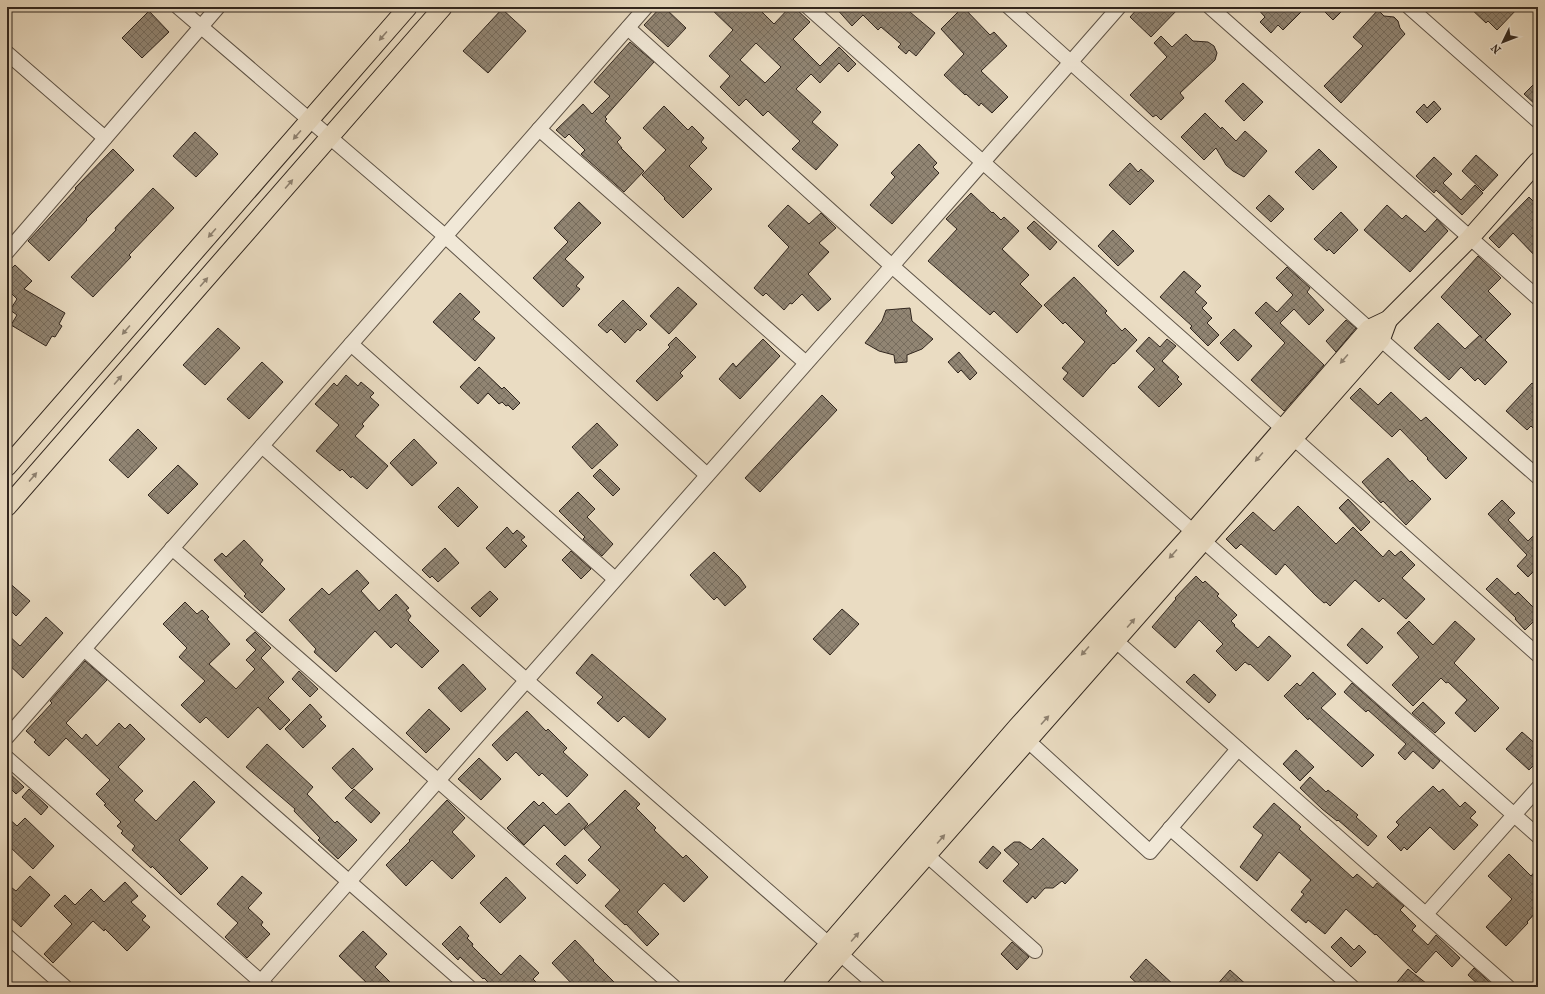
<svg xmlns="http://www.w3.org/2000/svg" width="1545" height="994" font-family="'IM FELL French Canon',serif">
<defs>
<pattern id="building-cross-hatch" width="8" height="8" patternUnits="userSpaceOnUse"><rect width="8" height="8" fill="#918573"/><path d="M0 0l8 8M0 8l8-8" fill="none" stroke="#776d5e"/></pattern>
</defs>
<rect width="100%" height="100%" fill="#eadcc2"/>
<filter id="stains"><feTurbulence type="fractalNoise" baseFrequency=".005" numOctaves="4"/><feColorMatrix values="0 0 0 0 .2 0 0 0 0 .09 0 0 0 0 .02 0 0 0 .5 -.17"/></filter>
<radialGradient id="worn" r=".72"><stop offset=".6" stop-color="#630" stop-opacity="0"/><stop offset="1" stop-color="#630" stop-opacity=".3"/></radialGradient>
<g fill="url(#building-cross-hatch)" stroke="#31261e" fill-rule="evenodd">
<path d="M661 7H664L686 28 668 47 644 25Z"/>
<path d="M709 7H757L774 24 790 7H794L810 22 793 39 820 66 839 47 856 64 848 72 839 63 820 83 811 74 796 89 821 112 812 122 838 145 816 170 792 149 800 141 768 111 763 116 746 99 739 106 720 87 730 76 709 56 733 30ZM756 43 781 67 765 83 740 60Z"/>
<path d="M835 7H904L935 33 916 56 909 50 906 54 898 47 901 44 881 27 878 30 863 15 852 26Z"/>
<path d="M963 7 990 35 994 32 1007 46 981 71 1008 97 992 113 981 103 979 106 966 94 965 95 944 75 964 54 941 29Z"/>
<path d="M1139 7H1180L1151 37 1130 17Z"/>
<path d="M1256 7H1306L1283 30 1278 25 1271 33 1260 22 1265 17Z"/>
<path d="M1320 7H1346L1333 20Z"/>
<path d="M1469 7H1519L1497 30 1488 21 1486 23Z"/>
<path d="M502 9 526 31 488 73 463 51Z"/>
<path d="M1378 10 1384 16 1394 17 1398 21 1400 28 1405 34 1341 103 1324 86 1363 46 1353 37Z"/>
<path d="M149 11 169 32 142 58 122 38Z"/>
<path d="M1186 34 1193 41 1208 42 1214 46 1217 53 1215 60 1180 93 1184 98 1161 120 1156 115 1153 117 1130 95 1167 57 1154 43 1161 36 1172 47Z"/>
<path d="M630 42 654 62 605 117 607 119 605 121 621 138 617 142 622 148H621L644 171 624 192 581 154 585 150 569 134 565 138 556 130 583 104 592 114 610 96 594 82Z"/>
<path d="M1538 80V107L1524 94Z"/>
<path d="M1243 83 1263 102 1244 121 1225 101Z"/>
<path d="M1434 101 1441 109 1427 123 1416 112 1424 104 1427 108Z"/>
<path d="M664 106 688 130 692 126 704 138 701 142 707 148 689 166 712 189 683 218 664 199 665 198 642 175 666 150 643 128Z"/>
<path d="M1205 113 1221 129 1222 127 1236 141 1245 131 1267 151 1244 177 1233 171 1226 165 1216 148 1204 160 1181 137Z"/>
<path d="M195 132 218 154 196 177 173 156Z"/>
<path d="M919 144 937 163 933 167 939 173 892 224 870 205 895 177 891 173Z"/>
<path d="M113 149 134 170 86 219 87 220 49 261 28 241 76 189 75 188Z"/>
<path d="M1319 149 1337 167 1313 190 1295 172Z"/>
<path d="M1476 155 1498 175 1483 191 1462 171Z"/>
<path d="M1434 157 1452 174 1443 183 1461 200 1475 185 1483 193 1462 215 1436 190 1434 193 1416 176Z"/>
<path d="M1130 163 1138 172 1141 169 1154 181 1130 205 1109 185Z"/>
<path d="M153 188 174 208 129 255 131 257 93 297 71 277 116 230 115 228Z"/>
<path d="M971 193 992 213 993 212 1001 220 1004 217 1019 231 1002 249 1029 275 1020 284 1042 306 1017 333 994 311 990 315 928 261 957 229 946 219Z"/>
<path d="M1269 195 1284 209 1271 222 1256 208Z"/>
<path d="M1529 197 1538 206V259L1513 233 1499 248 1489 238Z"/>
<path d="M579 202 601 223 565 259 584 277 576 286 580 289 563 307 533 278 568 242 554 228Z"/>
<path d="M788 205 809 224 821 213 836 228 819 243 829 252 808 274 831 299 818 311 802 294 792 304 790 303 784 310 766 293 763 296 754 288 789 247 768 226Z"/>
<path d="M1387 205 1402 219 1406 215 1425 232 1437 219 1448 231 1410 272 1364 230Z"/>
<path d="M1341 212 1358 230 1334 254 1329 249 1327 251 1314 239Z"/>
<path d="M1034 221 1057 242 1050 250 1027 228Z"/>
<path d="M1113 230 1134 251 1118 266 1098 246Z"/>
<path d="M1478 256 1501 278 1488 291 1511 314 1485 340 1507 362 1485 385 1478 378 1475 381 1461 367 1449 380 1414 348 1438 323 1465 349 1480 335 1482 338 1441 297Z"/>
<path d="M15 265 32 281 24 289 65 313 59 324 62 326 55 337 52 336 46 346 11 325 17 315 10 310 17 299 7 289V273Z"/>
<path d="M1287 267 1310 288 1307 292 1324 310 1309 325 1294 309 1280 323 1324 365 1284 411 1251 380 1285 343 1255 313 1266 302 1277 312 1293 295 1276 278Z"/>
<path d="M1184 271 1201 286 1195 292 1207 303 1202 308 1212 318 1207 323 1219 335 1208 346 1190 328 1192 326 1160 297Z"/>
<path d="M1074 277 1107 311 1105 313 1122 331 1125 328 1137 340 1114 364 1113 363 1083 397 1063 379 1068 373 1062 368 1085 342 1065 322 1063 324 1044 305Z"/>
<path d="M678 287 697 304 669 334 650 316Z"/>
<path d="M460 293 480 312 473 319 495 338 475 361 433 322Z"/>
<path d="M623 300 647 324 640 331 638 329 625 343 611 329 607 333 598 325Z"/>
<path d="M910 308 912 321 933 339 922 349 907 355V362L895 363 894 355 879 351 865 343 882 321 886 310Z"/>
<path d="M1346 320 1356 328 1336 352 1326 341Z"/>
<path d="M218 328 240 348 205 385 183 365Z"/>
<path d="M1234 329 1252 346 1238 361 1220 343Z"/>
<path d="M676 337 696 357 680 373 683 376 657 401 636 381 670 347 668 345Z"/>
<path d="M1149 337 1160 347 1167 339 1176 346 1162 361 1179 377 1177 379 1182 384 1159 407 1138 387 1155 369 1136 351Z"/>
<path d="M763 339 780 356 740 399 719 379 733 363 736 367Z"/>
<path d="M959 352 977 373 970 380 961 370 958 373 948 362Z"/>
<path d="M262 362 283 382 249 419 227 399Z"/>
<path d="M479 367 502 389 504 387 520 403 513 410 508 405 506 406 502 402 499 404 488 393 478 404 460 387Z"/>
<path d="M346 375 358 386 361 382 374 393 370 397 379 405 362 424 364 426 355 436 388 466 367 489 352 476 351 478 342 469 340 471 316 451 339 425 315 404 334 383 337 386Z"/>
<path d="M1532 383 1538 388V433L1531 426 1527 430 1506 411Z"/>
<path d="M1360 388 1378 405 1391 392 1421 421 1426 417 1467 458 1446 479 1427 459 1428 458 1400 429 1392 437 1350 398Z"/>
<path d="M822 395 837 410 760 492 745 478Z"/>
<path d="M597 423 618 445 592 469 572 447Z"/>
<path d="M138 429 157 448 128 478 109 460Z"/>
<path d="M414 439 437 463 412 486 390 463Z"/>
<path d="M1388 458 1410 482 1412 480 1431 499 1406 525 1383 501 1381 503 1362 482Z"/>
<path d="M178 465 198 484 168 514 148 495Z"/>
<path d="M600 469 620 489 613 496 593 476Z"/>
<path d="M458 487 478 507 458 527 438 507Z"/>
<path d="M578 492 595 509 587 517 613 544 602 556 583 539 585 537 559 511Z"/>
<path d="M1348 499 1370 522 1361 531 1339 508Z"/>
<path d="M1502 500 1515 513 1508 520 1528 541 1538 531V567L1528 577 1517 566 1527 555 1488 514Z"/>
<path d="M1298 506 1336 544 1353 527 1383 557 1389 550 1395 556 1401 551 1415 565 1402 578 1425 599 1406 619 1383 598 1379 602 1355 580 1330 606 1326 602 1324 603 1315 595 1285 564 1276 575 1241 544 1236 549 1226 539 1253 512 1274 531Z"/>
<path d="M507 527 513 534 517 530 525 537 521 540 527 546 505 568 486 548Z"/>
<path d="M244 540 263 560 260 564 285 589 262 613 244 596 246 594 214 560 222 553 226 557Z"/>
<path d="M445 548 459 563 438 582 432 576 430 578 422 570Z"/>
<path d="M571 551 591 569 581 579 562 560Z"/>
<path d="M714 552 739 577 746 587 725 606 717 597 714 600 690 575Z"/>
<path d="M357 570 369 583 361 591 379 611 396 594 409 608 406 610 411 616 408 620 439 651 422 668 396 643 391 648 375 631 336 672 314 652 316 649 289 620 322 588 329 595Z"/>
<path d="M1196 576 1203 583 1205 581 1219 594 1217 596 1237 615 1231 621 1235 625 1234 626 1258 648 1269 636 1291 656 1268 681 1250 664 1249 665 1245 662 1236 671 1216 651 1223 644 1199 620 1175 648 1152 627 1176 599 1175 598Z"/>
<path d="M1497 578 1515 595 1518 592 1538 612V617L1525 630 1515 619 1516 618 1486 589Z"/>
<path d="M7 581 30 601 16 616 7 607Z"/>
<path d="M490 591 498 599 480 617 471 608Z"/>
<path d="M185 602 197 614 202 610 209 617 207 619 230 644 209 664 236 689 255 669 246 660 256 650 246 640 255 632 271 648 261 658 284 682 268 698 290 720 280 730 258 707 228 738 206 717 200 723 181 705 205 681 179 657 187 648 163 624Z"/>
<path d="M842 609 859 624 830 655 813 639Z"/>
<path d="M46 617 63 633 23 678 7 663V634L20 646Z"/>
<path d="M1409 621 1433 645 1455 621 1475 639 1454 663 1499 708 1475 732 1455 713 1467 700 1448 682 1446 683 1441 678 1413 706 1392 685 1419 657 1397 633Z"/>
<path d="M1362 628 1383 647 1367 664 1347 645Z"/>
<path d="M592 654 666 719 649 738 624 716 618 722 597 703 603 697 576 673Z"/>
<path d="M85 661 107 680 66 723 82 739 86 734 97 746 119 723 125 729 130 724 145 739 118 767 143 791 134 800 156 821 194 781 215 802 179 840 208 868 181 895 152 866 151 868 132 850 135 846 121 833 123 831 117 826 121 822 104 805 106 804 96 794 110 780 66 738 49 756 34 742 36 740 26 731 52 703 50 701Z"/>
<path d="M463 664 486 689 461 712 438 688Z"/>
<path d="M299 671 318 689 310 697 292 679Z"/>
<path d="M1313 672 1336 694 1321 708 1374 755 1362 767 1309 718 1308 720 1284 696 1297 683 1300 686Z"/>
<path d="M1194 674 1216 695 1209 703 1186 682Z"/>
<path d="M1352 683 1440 761 1433 769 1413 751 1405 760 1398 753 1406 744 1368 710 1366 712 1344 692Z"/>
<path d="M1423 702 1445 723 1435 733 1412 713Z"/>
<path d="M310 704 322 717 319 719 326 726 303 748 285 729Z"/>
<path d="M429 709 450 729 426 753 406 733Z"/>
<path d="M527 711 546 731 548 729 567 748 563 752 588 775 567 797 542 773 539 776 516 752 507 761 492 745Z"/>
<path d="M1522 732 1538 746V761L1529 770 1506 749Z"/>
<path d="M267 744 313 787 307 794 335 823 337 821 357 840 338 859 318 840 320 838 294 811 295 809 246 767Z"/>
<path d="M353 748 373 769 352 789 332 768Z"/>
<path d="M1296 750 1314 767 1300 781 1283 764Z"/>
<path d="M479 758 501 779 481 800 458 779Z"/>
<path d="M7 771 24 787 16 794 7 785Z"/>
<path d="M1310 777 1326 792 1328 790 1358 815 1356 817 1377 836 1368 846 1338 820 1337 821 1322 809 1300 788Z"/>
<path d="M1433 786 1439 792 1443 789 1460 807 1465 802 1476 812 1470 818 1478 825 1454 850 1430 827 1407 850 1404 847 1401 851 1387 837 1399 825 1396 822Z"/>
<path d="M29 789 48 807 41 815 22 797Z"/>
<path d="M354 789 380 813 371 823 345 798Z"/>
<path d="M625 790 640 804 636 808 656 828 654 830 683 858 686 855 708 877 684 902 664 883 637 912 659 934 647 946 626 924 625 925 605 906 620 890 588 860 601 847 584 829 593 822Z"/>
<path d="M447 800 465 818 452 832 475 856 452 879 432 860 406 886 386 865 410 841 409 840Z"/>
<path d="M534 801 539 806 543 802 556 815 569 803 588 824 565 846 544 825 524 845 507 828Z"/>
<path d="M1274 803 1301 827 1299 829 1353 878 1357 874 1373 888 1377 883 1404 906 1400 910 1416 926 1412 930 1428 945 1436 935 1460 958 1452 967 1436 951 1416 973 1376 934 1375 935 1346 909 1325 934 1308 920 1306 923 1291 910 1304 894 1301 892 1311 880 1279 852 1257 881 1240 867 1263 835 1253 827Z"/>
<path d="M7 817 17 826 25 818 54 846 33 869 7 844Z"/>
<path d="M1043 838 1078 870 1065 884 1062 881 1053 888H1045L1035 899 1033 896 1027 903 1003 881 1019 864 1004 850 1014 842H1020L1031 850Z"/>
<path d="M993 846 1001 853 987 869 979 862Z"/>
<path d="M1509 854 1531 876 1538 868V910L1527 922 1528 923 1506 946 1486 927 1512 899 1488 876Z"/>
<path d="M565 855 586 875 577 884 556 864Z"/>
<path d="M30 876 50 895 21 927 7 914V884L16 891Z"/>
<path d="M242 876 262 893 248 908 263 922 261 925 270 934 247 958 225 937 238 923 217 904Z"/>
<path d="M506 877 526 898 500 923 480 903Z"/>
<path d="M125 882 138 896 131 902 146 916 142 920 150 927 127 951 105 929 104 931 93 921 53 963 44 954 72 924 54 906 65 895 75 905 91 889 104 902Z"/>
<path d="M460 926 469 936 467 938 473 944 472 946 501 975 520 955 539 973 533 979 541 987H493L484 978 483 979 460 957 458 960 442 944Z"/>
<path d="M363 931 387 954 375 967 395 987H371L339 956Z"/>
<path d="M1341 937 1354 950 1359 945 1366 952 1351 967 1331 947Z"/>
<path d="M575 940 594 960 593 961 619 987H575L552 963Z"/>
<path d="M1012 942 1029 957 1017 970 1001 954Z"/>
<path d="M1146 959 1176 987H1141L1130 977Z"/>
<path d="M1474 968 1495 987H1481L1468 975Z"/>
<path d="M1408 969 1431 987H1393Z"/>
<path d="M1230 970 1249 987H1215Z"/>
</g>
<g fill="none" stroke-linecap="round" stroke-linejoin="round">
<g stroke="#5f5447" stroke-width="16">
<g id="minor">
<path d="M178 7 445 236 707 475"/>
<path d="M808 7 1538 655"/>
<path d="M1009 7 1369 329 1538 477"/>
<path d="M1210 7 1538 298"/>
<path d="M1409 7 1538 121"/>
<path d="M628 28 892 266 1538 836"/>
<path d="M7 53 105 138"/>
<path d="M539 129 806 363"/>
<path d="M7 252 218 7"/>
<path d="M351 344 615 579"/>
<path d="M262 446 526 680 878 987"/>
<path d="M172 548 674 987"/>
<path d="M1116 641 1508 987"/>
<path d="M84 649 469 987"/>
<path d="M7 737 646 7"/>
<path d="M1027 740 1150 852 1238 749"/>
<path d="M7 758 267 987"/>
<path d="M1170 828 1352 987"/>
<path d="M920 849 1035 951"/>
<path d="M1426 914 1538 788"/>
<path d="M7 936 65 987"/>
<path d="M256 987 892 266 1119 7"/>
</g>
</g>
<g stroke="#31261e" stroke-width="20">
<g id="major">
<path d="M7 467 408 7"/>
<path d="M7 507 443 7"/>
<path d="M792 987 1017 727 1193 532 1369 329 1388 320 1470 238 1538 161"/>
<path d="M811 987 1381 339 1388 320"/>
</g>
</g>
<use href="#minor" stroke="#f1e8d7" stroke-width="14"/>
<use href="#major" stroke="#eadcc2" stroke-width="18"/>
</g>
<defs><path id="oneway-solid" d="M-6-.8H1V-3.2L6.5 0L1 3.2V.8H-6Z"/></defs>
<g fill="#8e8170">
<use href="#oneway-solid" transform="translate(383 36) rotate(131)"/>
<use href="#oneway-solid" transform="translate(297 135) rotate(131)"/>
<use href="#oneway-solid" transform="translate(289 184) rotate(-49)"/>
<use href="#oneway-solid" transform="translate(212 233) rotate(131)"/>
<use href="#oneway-solid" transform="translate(204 282) rotate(-49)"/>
<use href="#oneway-solid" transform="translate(126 330) rotate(131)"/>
<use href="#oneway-solid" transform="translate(1344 359) rotate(131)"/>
<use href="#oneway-solid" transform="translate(118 380) rotate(-49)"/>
<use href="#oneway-solid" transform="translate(1259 457) rotate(131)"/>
<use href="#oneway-solid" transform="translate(33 477) rotate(-49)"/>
<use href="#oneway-solid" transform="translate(1173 554) rotate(132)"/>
<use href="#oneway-solid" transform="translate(1131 623) rotate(-49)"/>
<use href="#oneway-solid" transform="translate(1085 651) rotate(132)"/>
<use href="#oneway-solid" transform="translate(1045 720) rotate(-48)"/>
<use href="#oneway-solid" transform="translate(941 839) rotate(-49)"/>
<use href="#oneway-solid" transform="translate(855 937) rotate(-49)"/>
</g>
<rect width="1545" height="994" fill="none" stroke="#eadcc2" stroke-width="24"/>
<rect x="8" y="8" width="1529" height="978" fill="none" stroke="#31261e" stroke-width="2"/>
<rect x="12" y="12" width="1521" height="970" fill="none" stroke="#31261e"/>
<g transform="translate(1503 42) rotate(227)" stroke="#f1e8d7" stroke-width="3" paint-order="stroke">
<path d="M0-3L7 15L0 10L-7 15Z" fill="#31261e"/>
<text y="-6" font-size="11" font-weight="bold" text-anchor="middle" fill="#31261e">N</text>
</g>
<rect width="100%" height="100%" filter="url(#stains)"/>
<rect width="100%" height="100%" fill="url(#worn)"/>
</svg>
